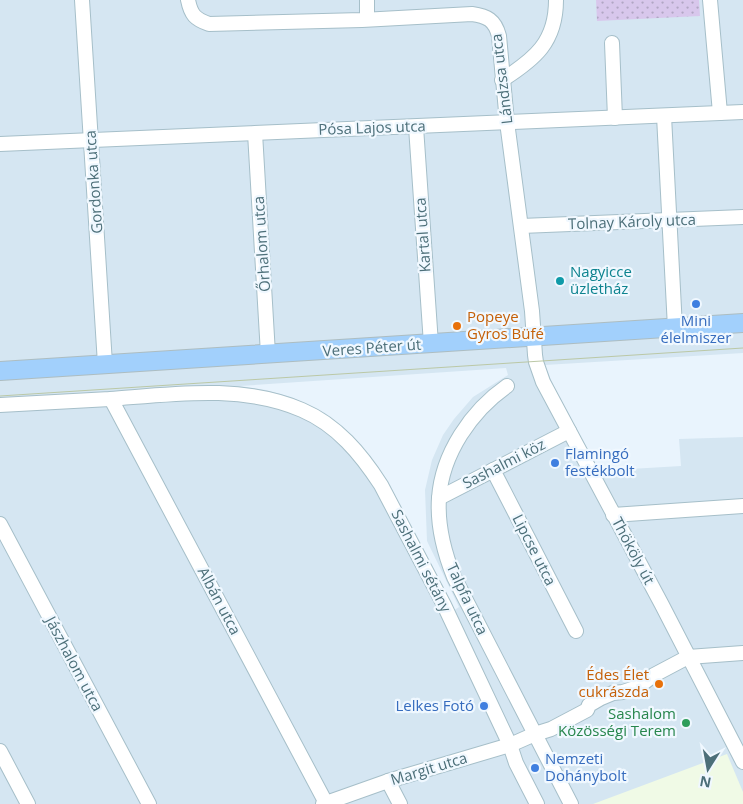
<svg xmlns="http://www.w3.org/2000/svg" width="743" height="804" font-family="'Open Sans',sans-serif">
<defs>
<pattern id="green-dots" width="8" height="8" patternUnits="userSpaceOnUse" patternTransform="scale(1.25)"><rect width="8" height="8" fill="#d8c7ec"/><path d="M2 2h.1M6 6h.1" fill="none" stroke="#b1a6c4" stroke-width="1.8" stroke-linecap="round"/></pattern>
</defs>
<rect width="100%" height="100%" fill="#e9f4fd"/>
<path fill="#d5e6f2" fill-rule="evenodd" d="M0 0H743V353L545 365 558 398 596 471 681 466 679 439 743 437V804H0ZM506 368 508 375 473 397 454 419 443 435 432 460 425 490 427 541 459 607 453 611 370 461 341 426 325 413 291 397 266 390 240 386Z"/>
<path fill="#f0fae6" d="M727 754 743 792V804H593Z"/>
<path fill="url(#green-dots)" d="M596 0H699L700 16 597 21Z"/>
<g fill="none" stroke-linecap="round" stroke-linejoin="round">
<g stroke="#a6bfc9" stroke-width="16">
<g id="minor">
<path d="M82 0 105 364"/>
<path d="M188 0C191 15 195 19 209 24L362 20 472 14C487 16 495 20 499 36L507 122 532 311 535 355 536 362 543 382 662 605 743 762"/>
<path d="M367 0V19"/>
<path d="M710 0 720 113"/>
<path d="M612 43 615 118"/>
<path d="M502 80C535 59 556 42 556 0"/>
<path d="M664 116 675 328"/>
<path d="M416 127 431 344"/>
<path d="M255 133 268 354"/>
<path d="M0 144 743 112"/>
<path d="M521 226 743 217"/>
<path d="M507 386C471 411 442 454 439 498 437 526 444 552 454 577L571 804"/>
<path d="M111 399 326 803"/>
<path d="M0 405C37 403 74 401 110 399 174 394 242 384 302 410 337 425 361 454 381 485L444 605 510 745 516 763 537 804"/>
<path d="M493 470 576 631"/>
<path d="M439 498 569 431"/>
<path d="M613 515 743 506"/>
<path d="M0 524 149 804"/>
<path d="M0 751 28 804"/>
<path d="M388 781 400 804"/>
<path d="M323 804 388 781 510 745 535 734 551 729 587 710 589 705 601 698 613 693 623 692 638 687 654 675 688 657 743 653"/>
</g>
</g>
<g stroke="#adbdc1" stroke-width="20">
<path id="major" d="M0 371 743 323"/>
</g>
<use href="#minor" stroke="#fff" stroke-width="14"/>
<use href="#major" stroke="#a2d0fc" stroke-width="18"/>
<path stroke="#bbc8a6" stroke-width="1" d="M0 396 743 348"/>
</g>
<circle fill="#0f9aa8" stroke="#f0f8ff" stroke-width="2" cx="560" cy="281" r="5"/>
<g fill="#3f7fe0" stroke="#f0f8ff" stroke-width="2">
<circle cx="696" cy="304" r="5"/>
<circle cx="555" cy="463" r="5"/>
<circle cx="484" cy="706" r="5"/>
<circle cx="535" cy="768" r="5"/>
</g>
<g fill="#e8710a" stroke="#f0f8ff" stroke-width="2">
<circle cx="457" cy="326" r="5"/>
<circle cx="659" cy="684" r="5"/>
</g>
<circle fill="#2e9e5b" stroke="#f0f8ff" stroke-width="2" cx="686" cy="723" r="5"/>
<g text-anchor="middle" stroke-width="4.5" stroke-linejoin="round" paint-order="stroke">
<g font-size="15" fill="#4c6f79" stroke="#f0f8ff">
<text transform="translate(502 79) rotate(-97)" y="5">Lándzsa utca</text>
<text transform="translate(372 128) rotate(-2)" y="5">Pósa Lajos utca</text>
<text transform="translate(94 182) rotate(-94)" y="5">Gordonka utca</text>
<text transform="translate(632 222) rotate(-2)" y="5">Tolnay Károly utca</text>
<text transform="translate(423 235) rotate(-94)" y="5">Kartal utca</text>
<text transform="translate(262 244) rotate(-94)" y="5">Őrhalom utca</text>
<text transform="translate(372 348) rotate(-4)" y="5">Veres Péter út</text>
<text transform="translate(504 464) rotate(-27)" y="5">Sashalmi köz</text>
<text transform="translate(534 550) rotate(63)" y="5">Lipcse utca</text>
<text transform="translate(633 551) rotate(62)" y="5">Thököly út</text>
<text transform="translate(421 561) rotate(63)" y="5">Sashalmi sétány</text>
<text transform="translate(467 599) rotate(65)" y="5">Talpfa utca</text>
<text transform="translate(219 601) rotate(62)" y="5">Albán utca</text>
<text transform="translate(74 664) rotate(62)" y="5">Jászhalom utca</text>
<text transform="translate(429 769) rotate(-17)" y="5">Margit utca</text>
</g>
<g font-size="15" fill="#0d838f" stroke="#f0f8ff" text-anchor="start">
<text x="570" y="277">Nagyicce<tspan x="570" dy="17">üzletház</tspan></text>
</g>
<g font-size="15" fill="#c56008" stroke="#f0f8ff" text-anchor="start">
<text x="467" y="322">Popeye<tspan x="467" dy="17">Gyros Büfé</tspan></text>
<text x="649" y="680" text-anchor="end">Édes Élet<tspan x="649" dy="17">cukrászda</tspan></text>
</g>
<g font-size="15" fill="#366cbe" stroke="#f0f8ff" text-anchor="start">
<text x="696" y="326" text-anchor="middle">Mini<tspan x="696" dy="17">élelmiszer</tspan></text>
<text x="565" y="459">Flamingó<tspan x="565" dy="17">festékbolt</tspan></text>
<text x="474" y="711" text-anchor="end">Lelkes Fotó</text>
<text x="545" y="764">Nemzeti<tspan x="545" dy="17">Dohánybolt</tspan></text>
</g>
<g font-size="15" fill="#27864d" stroke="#f0f8ff" text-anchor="end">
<text x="676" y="719">Sashalom<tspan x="676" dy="17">Közösségi Terem</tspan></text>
</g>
</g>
<g transform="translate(708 769) rotate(191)" stroke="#f0f8ff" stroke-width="4" paint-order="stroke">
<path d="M0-4L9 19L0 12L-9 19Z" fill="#4c6f79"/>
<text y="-8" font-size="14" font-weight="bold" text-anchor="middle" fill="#4c6f79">N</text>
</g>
</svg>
